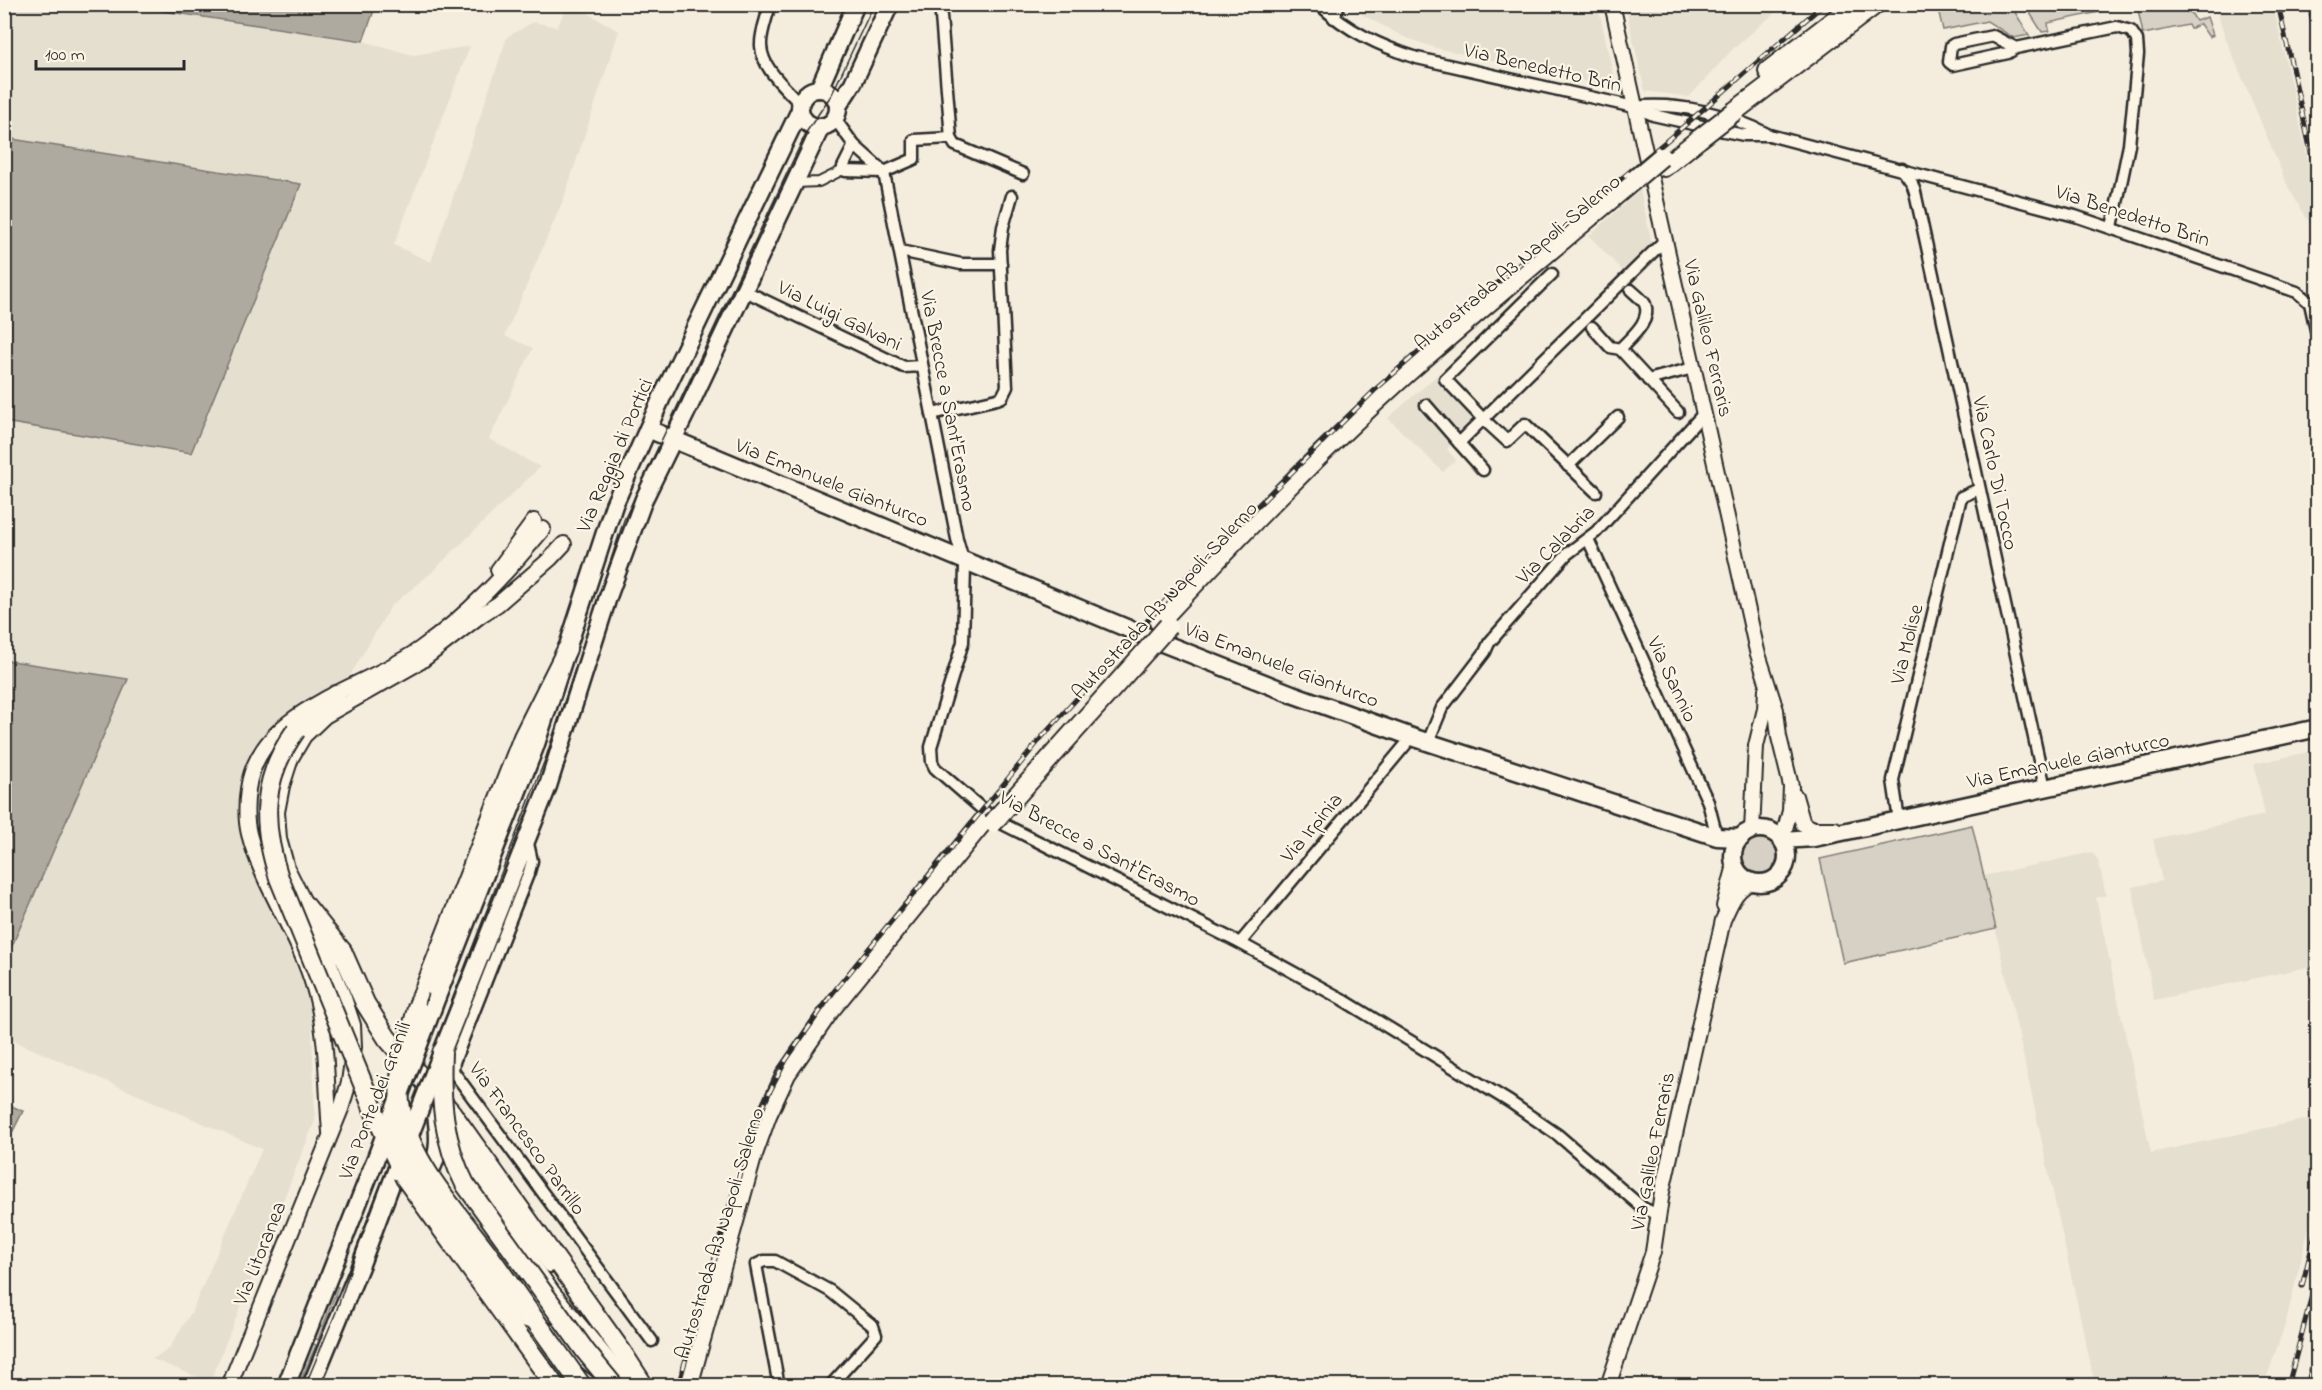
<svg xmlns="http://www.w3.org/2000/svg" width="2322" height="1390" font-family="'Indie Flower',sans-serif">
<rect width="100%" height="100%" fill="#f4edde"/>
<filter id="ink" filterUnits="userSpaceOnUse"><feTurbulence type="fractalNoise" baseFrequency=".0167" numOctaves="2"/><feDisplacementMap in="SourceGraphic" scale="12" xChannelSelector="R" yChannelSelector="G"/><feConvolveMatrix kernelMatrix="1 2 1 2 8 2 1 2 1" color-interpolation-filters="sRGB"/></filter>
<g filter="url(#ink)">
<g fill="#e5dfd0">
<path d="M5 5H124L363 41 413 55 470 46 394 245 431 262 507 37 533 22 557 27 568 5H573L619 31 564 198 505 336 533 348 489 439 540 467 431 573 391 606 348 679 293 711 257 747 238 799 247 847 311 998 315 1121 210 1382 152 1359 169 1349 192 1311 262 1149 5 1037V962L128 679 5 660 4 422 191 453 301 184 5 138Z"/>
<path d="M1351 5H1598L1616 88 1436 48 1404 37 1350 8Z"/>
<path d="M1625 5V4L1784 5 1733 49 1689 97 1645 91Z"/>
<path d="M2221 5H2273L2317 199V243L2309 222 2289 189 2228 44 2216 10 2222 7Z"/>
<path d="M1640 190 1652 244 1624 272 1589 236Z"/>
<path d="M1442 371 1482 412 1479 418 1447 449 1456 460 1443 472 1388 418Z"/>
<path d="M2317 750V1011L2308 967 2154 1000 2132 887 2162 881 2153 839 2265 815 2254 764Z"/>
<path d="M2092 852 2098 860 2106 895 2096 898 2151 1153 2317 1117V1194L2286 1322 2264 1385H2095L1984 876Z"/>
</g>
<g fill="#d6d1c4" stroke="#807e78" stroke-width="1.5">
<path d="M2031 4 2036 5 2037 7H2073L2074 5H2105L2113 9 2048 23 2049 31 2042 32 2030 13Z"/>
<path d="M1937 5H1995L2013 9 2029 35 2014 38 1987 21 1943 30Z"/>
<path d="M2137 5 2160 7 2187 6 2196 21 2207 17 2213 35 2209 37 2200 24 2190 29 2188 25 2143 34Z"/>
<path d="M1972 825 1996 929 1843 963 1820 859Z"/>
<circle cx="1760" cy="856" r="17"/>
<path d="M2317 966H2318L2317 1006 2309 968Z"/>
<path d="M335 1286 338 1287 318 1340 314 1338Z"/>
<path d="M308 1342 316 1345 299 1385 291 1386Z"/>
</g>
<g fill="#afaaa0" stroke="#7a7771" stroke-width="1.5">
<path d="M124 5H376L363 41Z"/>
<path d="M5 138 301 184 191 453 5 422Z"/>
<path d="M5 660 128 679 5 962 4 660Z"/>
<path d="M5 1103 23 1111 13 1131 5 1127Z"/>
</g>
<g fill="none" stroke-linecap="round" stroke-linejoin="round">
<g stroke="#2b2b2b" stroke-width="12">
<path id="pedestrian" d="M796 183 819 182 843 170"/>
</g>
<g stroke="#2b2b2b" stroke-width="15">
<g id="minor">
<path d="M770 4C767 18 760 33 761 46 762 69 786 88 800 104"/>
<path d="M940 4 951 138"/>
<path d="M1319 4C1347 31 1380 46 1417 58L1634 107C1677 102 1731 114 1769 135"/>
<path d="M1334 18 1339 4"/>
<path d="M2016 48 1993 36 1954 44 1951 46 1949 62 1953 65 2008 53 2016 48 2117 27 2131 31 2137 40 2138 54 2129 145 2112 227"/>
<path d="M1634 107 1653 115 1724 131 1744 135H1769L2075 216 2297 292 2310 303 2318 339"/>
<path d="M835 119 854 145 884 172 885 178 957 539 965 567 963 642 931 747 932 762 935 768 990 816 1003 824 1240 943 1340 998 1510 1102 1558 1135 1643 1208 1659 1215"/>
<path d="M854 145 843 167 845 171 884 172 914 159V140L951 138 955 145 1023 174"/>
<path d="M1902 169 1912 183 1915 192 2045 788"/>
<path d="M900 251 961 264H1001"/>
<path d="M1552 274 1445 379 1483 419 1507 441 1525 424 1596 492"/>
<path d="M743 290 904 367 922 366"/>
<path d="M1592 327 1610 347 1620 349 1678 412"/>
<path d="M1620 349C1630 338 1652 321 1645 304 1642 299 1635 294 1631 290"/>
<path d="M1648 380 1693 368"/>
<path d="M1426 405 1459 443 1665 240"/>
<path d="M932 414 997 399 1002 397 1007 387 1000 250 1003 227 1012 196"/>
<path d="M1459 443 1483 470"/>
<path d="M1568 466 1618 417"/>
<path d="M1588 539 1708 802 1717 837"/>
<path d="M1428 742 1442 708 1485 652 1489 643 1567 554 1596 532 1704 413"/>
<path d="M1899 820 1893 780 1961 497 1979 489"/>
<path d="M527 839 532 861 529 872 454 1062 453 1071 652 1341"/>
<path d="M1240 943 1412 737"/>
<path d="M779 1386 756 1265 764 1261H775L830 1291 873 1326 876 1335 830 1386"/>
</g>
</g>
<g stroke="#2b2b2b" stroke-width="16">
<g id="tertiary">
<path d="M458 1132 480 1172 550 1266"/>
<path d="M463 1162 553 1291 613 1364 637 1386"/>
<path d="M517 1285 554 1317"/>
<path d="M577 1373 593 1386"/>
</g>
</g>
<g stroke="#2b2b2b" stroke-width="18">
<g id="secondary">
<path d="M1612 4 1757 651 1776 710 1779 737 1791 786 1790 811 1782 840"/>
<path d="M498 570 534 521"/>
<path d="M1795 796 1803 824 1814 829H1835"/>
<path d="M1752 831 1756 746 1765 709 1766 689"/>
<path d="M1724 906 1735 865"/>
<path d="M330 1132C326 1084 328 1034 314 988 299 935 263 888 249 834 245 818 246 804 248 789 259 708 362 690 420 649 468 615 506 574 543 529"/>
<path d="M229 1386 341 1109 349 1082 354 1047 353 1025 344 998 306 906 287 868 279 839 277 812 282 786 291 758 304 736 325 716 420 662 481 615 498 604 550 559 564 544"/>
<path d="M1608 1386 1653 1252 1662 1192 1723 920C1730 905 1736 887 1753 882"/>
</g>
</g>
<g stroke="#2b2b2b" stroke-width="21">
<g id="primary">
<circle cx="819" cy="108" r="19"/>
<path d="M819 89 856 4"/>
<path d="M838 106 853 83 890 4"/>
<path d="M648 429 1160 642 1292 694 1412 737 1717 837 1741 838"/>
<circle cx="1760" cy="856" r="27"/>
<path d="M1782 840 1814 838 1899 820 2318 728"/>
<path d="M437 997 535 747 614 505 662 397 800 110"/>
<path d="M442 1052 548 786 608 597 644 499 688 409 821 127"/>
<path d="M421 1183C441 1164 440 1136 435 1109"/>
<path d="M286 1386 374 1163"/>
<path d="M311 1386 361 1264 396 1171"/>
</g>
</g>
<g stroke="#2b2b2b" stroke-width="22">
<g id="motorway">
<path d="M1768 71 1855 4"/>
<path d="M1735 111 1876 4"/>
<path d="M1664 167 1699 139"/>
<path d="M1159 622C1238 537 1319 452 1406 374 1481 308 1558 244 1635 179"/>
<path d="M296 730 336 695"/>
<path d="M1002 812 1146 651"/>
<path d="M306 906 342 951 365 1003 387 1038 451 1112 622 1352 644 1386"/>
<path d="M328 959 332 949 338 948 342 951"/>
<path d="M417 1008 523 737 567 649"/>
<path d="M688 1386 752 1157 767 1115 786 1074 830 1010 986 818"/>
</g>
</g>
<use href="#pedestrian" stroke="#fcf5e5" stroke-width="8"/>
<use href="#minor" stroke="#fcf5e5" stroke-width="10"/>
<use href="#tertiary" stroke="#fcf5e5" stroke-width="12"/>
<use href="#secondary" stroke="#fcf5e5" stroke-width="14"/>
<use href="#primary" stroke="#fcf5e5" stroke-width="16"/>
<use href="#motorway" stroke="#fcf5e5" stroke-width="18"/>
<path stroke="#2b2b2b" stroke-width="1.5" d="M305 1386 336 1312 369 1215 546 757 624 520 795 156 807 131 832 94 874 4"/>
<g stroke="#2b2b2b" stroke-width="5">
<g id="rail">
<path d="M2278 4 2318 184"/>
<path d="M2309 4 2318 44"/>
<path d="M2302 1286 2318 1223"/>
<path d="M678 1386 748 1145 769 1093 786 1060 832 994 1042 737 1196 567 1376 389 1484 294 1677 132 1824 4"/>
<path d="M2288 1386 2318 1272"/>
<path d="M2307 1386 2318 1344"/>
<path d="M2317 1386 2318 1384"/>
</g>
</g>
<use href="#rail" stroke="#fcf5e5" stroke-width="3" stroke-dasharray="9" stroke-linecap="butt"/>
<g stroke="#2b2b2b" stroke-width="16" stroke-linecap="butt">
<path id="tertiary-bridge" d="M394 1115 403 1149 413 1170 526 1321"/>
</g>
<g stroke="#2b2b2b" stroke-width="21" stroke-linecap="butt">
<g id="primary-bridge">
<path d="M374 1163 437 997"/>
<path d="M396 1171 441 1055"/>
</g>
</g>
<g stroke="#2b2b2b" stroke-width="22" stroke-linecap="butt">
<g id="motorway-bridge">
<path d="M1699 139 1735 111"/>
<path d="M1635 179 1661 157"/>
<path d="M1146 651 1168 626"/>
<path d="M296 730C261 779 261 823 279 878L377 1118 405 1178 555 1386"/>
<path d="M993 823 1002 812"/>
<path d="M417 1008C410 1040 396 1068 400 1102 407 1159 453 1207 486 1251 518 1296 550 1341 582 1386"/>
<path d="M442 1052C440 1098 443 1142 465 1184L586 1352 614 1386"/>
</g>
</g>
<use href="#tertiary-bridge" stroke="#fcf5e5" stroke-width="12"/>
<use href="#primary-bridge" stroke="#fcf5e5" stroke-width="16"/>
<use href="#motorway-bridge" stroke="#fcf5e5" stroke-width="18"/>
</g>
</g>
<g text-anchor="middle" stroke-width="4.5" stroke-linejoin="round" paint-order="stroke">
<g font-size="21" fill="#2b2b2b" stroke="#fcf5e5">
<text transform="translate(1543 67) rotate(13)" y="7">Via Benedetto Brin</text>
<text transform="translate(2133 215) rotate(18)" y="7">Via Benedetto Brin</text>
<text transform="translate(1517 262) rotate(-40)" y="7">Autostrada A3 Napoli-Salerno</text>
<text transform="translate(840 315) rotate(26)" y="7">Via Luigi Galvani</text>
<text transform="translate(1709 338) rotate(77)" y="7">Via Galileo Ferraris</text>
<text transform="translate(949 401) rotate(79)" y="7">Via Brecce a Sant'Erasmo</text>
<text transform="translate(614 455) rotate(-67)" y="7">Via Reggia di Portici</text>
<text transform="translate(1996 473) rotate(78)" y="7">Via Carlo Di Tocco</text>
<text transform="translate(832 482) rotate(22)" y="7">Via Emanuele Gianturco</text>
<text transform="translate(1555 544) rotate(-45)" y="7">Via Calabria</text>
<text transform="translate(1164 600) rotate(-47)" y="7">Autostrada A3 Napoli-Salerno</text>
<text transform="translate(1906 644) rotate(-76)" y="7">Via Molise</text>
<text transform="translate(1282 664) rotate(21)" y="7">Via Emanuele Gianturco</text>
<text transform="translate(1673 679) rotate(65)" y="7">Via Sannio</text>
<text transform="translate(2068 760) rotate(-12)" y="7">Via Emanuele Gianturco</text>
<text transform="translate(1311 827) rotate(-50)" y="7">Via Irpinia</text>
<text transform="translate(1100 848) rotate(28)" y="7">Via Brecce a Sant'Erasmo</text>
<text transform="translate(374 1100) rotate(-69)" y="7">Via Ponte dei Granili</text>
<text transform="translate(528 1138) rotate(54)" y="7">Via Francesco Parrillo</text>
<text transform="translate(1652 1151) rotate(-79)" y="7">Via Galileo Ferraris</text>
<text transform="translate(719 1233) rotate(-73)" y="7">Autostrada A3 Napoli-Salerno</text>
<text transform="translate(259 1253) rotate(-68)" y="7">Via Litoranea</text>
</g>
</g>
<rect width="2322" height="1390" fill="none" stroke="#fcf5e5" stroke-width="24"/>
<rect x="12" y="12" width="2298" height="1366" fill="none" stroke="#2b2b2b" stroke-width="2" filter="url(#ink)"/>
<path d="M36 60v9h148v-9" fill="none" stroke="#2b2b2b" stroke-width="3"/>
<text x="45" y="60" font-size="18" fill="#2b2b2b" stroke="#fcf5e5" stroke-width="4.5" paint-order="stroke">100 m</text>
</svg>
